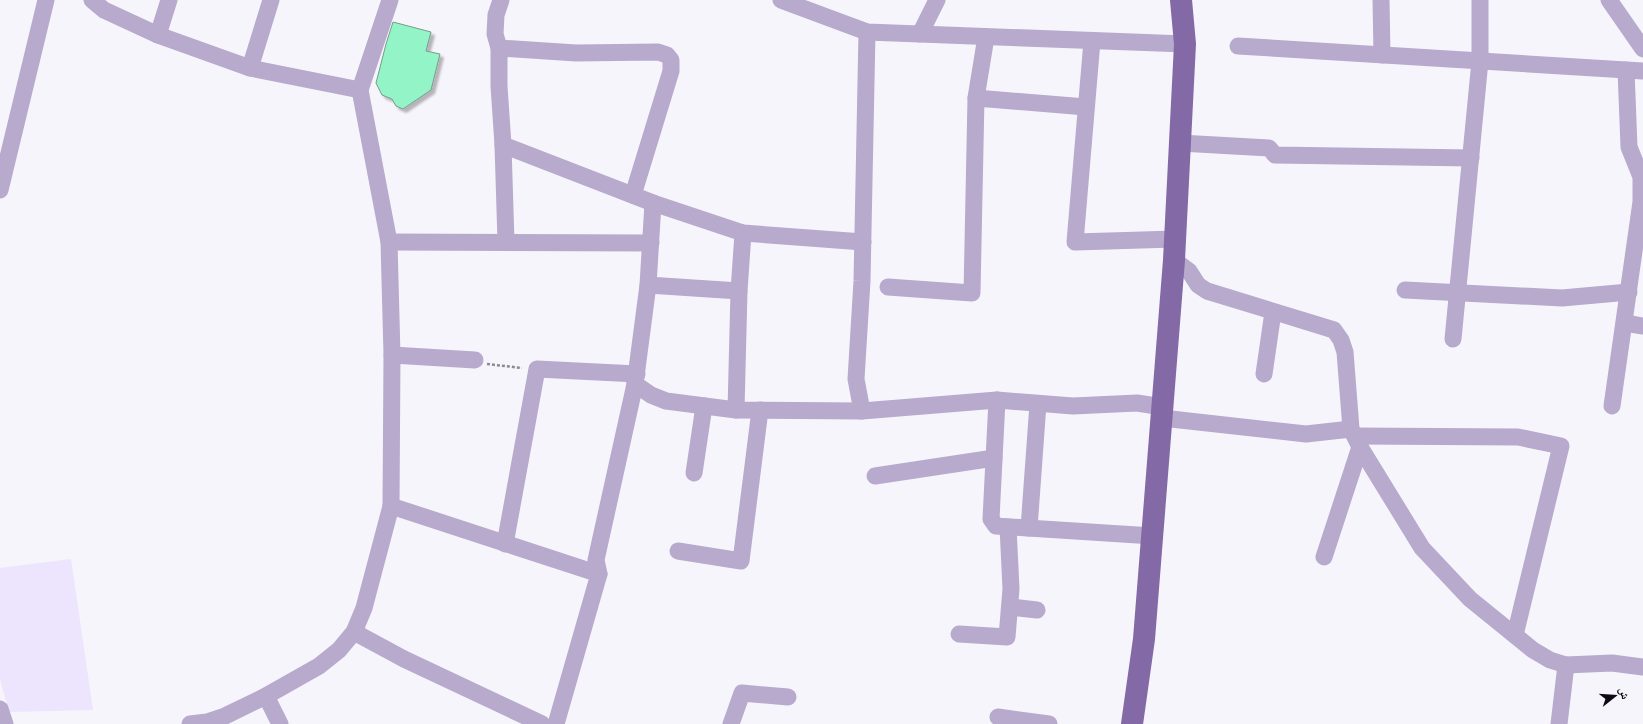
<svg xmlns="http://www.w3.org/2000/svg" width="1643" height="724" font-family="Signika,'Noto Naskh Arabic',sans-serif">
<defs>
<filter id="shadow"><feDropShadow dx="3.5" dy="3.5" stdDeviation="1" flood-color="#0004"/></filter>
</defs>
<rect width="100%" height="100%" fill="#f7f5fc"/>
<path fill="#ede4fd" d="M71 559 93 710 9 712 0 679V568Z"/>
<path fill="#92f4c7" stroke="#769b89" filter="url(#shadow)" d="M393 22 431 32 426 51 440 54 431 90 403 109 396 106 392 99 382 95 376 83 386 44Z"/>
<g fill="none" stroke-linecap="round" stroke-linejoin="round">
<path stroke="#8d8a93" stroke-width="2.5" stroke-dasharray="3 2" stroke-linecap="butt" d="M487 364 522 368"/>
<g stroke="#b7aacd" stroke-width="17">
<path d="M92 0 104 10 158 35 250 68 360 90"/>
<path d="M501 0 496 15 495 34 499 48V86L503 145 506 242"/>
<path d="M781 0 867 32 1185 44"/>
<path d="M1381 0 1382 55"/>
<path d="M1609 0 1643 49"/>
<path d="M920 34 937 0"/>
<path d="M158 35 169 0"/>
<path d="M1092 41 1075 242 1175 239"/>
<path d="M1238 46 1643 71"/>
<path d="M499 48 576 53 658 52 667 55 671 60V71L633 195"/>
<path d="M250 68 271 0"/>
<path d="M976 98 1086 107"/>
<path d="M1180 143 1269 148 1275 155 1471 158"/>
<path d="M503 145 653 203 743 233 863 242"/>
<path d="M0 190 46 0"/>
<path d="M389 242 651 243"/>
<path d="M1174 260 1189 271 1198 285 1207 291 1334 330 1341 340 1345 352 1351 429 1360 447 1422 548 1470 599 1533 650 1550 660 1566 665 1612 663 1643 667"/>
<path d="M648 285 739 291"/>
<path d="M888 287 972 293 976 98 986 37"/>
<path d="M1405 290 1562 298 1629 292"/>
<path d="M1625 323 1643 326"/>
<path d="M1453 339 1480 61V0"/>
<path d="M392 355 475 360"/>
<path d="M1264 374 1273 312"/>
<path d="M635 384 651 395 666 401 736 410 862 411 997 400 1073 406 1137 403 1163 407"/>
<path d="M997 400 991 519 996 526 1153 536"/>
<path d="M1612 406 1641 202V177L1629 147 1626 70"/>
<path d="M736 410 739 291 743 233"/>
<path d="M862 411 856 379 862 281 867 32"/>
<path d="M1162 418 1306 434 1351 429"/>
<path d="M1355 436 1518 437 1561 446 1515 635"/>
<path d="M694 473 704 406"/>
<path d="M875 476 994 458"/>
<path d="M391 506 599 574"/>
<path d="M1029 528 1038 404"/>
<path d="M505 544 537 369 637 374"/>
<path d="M678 551 741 561 760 410"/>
<path d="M1324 557 1360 447"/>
<path d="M1010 607 1037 610"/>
<path d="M354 632 404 659 542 724"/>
<path d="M959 634 1007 637 1011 589 1008 527"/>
<path d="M266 696 280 724"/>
<path d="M0 709 5 724"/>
<path d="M998 717 1049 724"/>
<path d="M190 724 207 722 225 716 266 696 319 666 339 650 354 632 364 608 391 506 392 355 389 242 360 90 390 0"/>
<path d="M556 724 599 574 596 560 635 384 648 285 653 203"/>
<path d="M731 724 742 693 788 697"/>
<path d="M1559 724 1566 665"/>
</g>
<path stroke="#836aa7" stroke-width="22" d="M1132 724 1144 639 1174 260 1185 44 1181 0"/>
</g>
<g transform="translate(1615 696) rotate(73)" stroke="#f7f5fc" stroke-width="3" paint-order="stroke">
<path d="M0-3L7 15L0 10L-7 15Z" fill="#0e0a15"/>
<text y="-6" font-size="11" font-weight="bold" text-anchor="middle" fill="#0e0a15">ش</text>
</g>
</svg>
